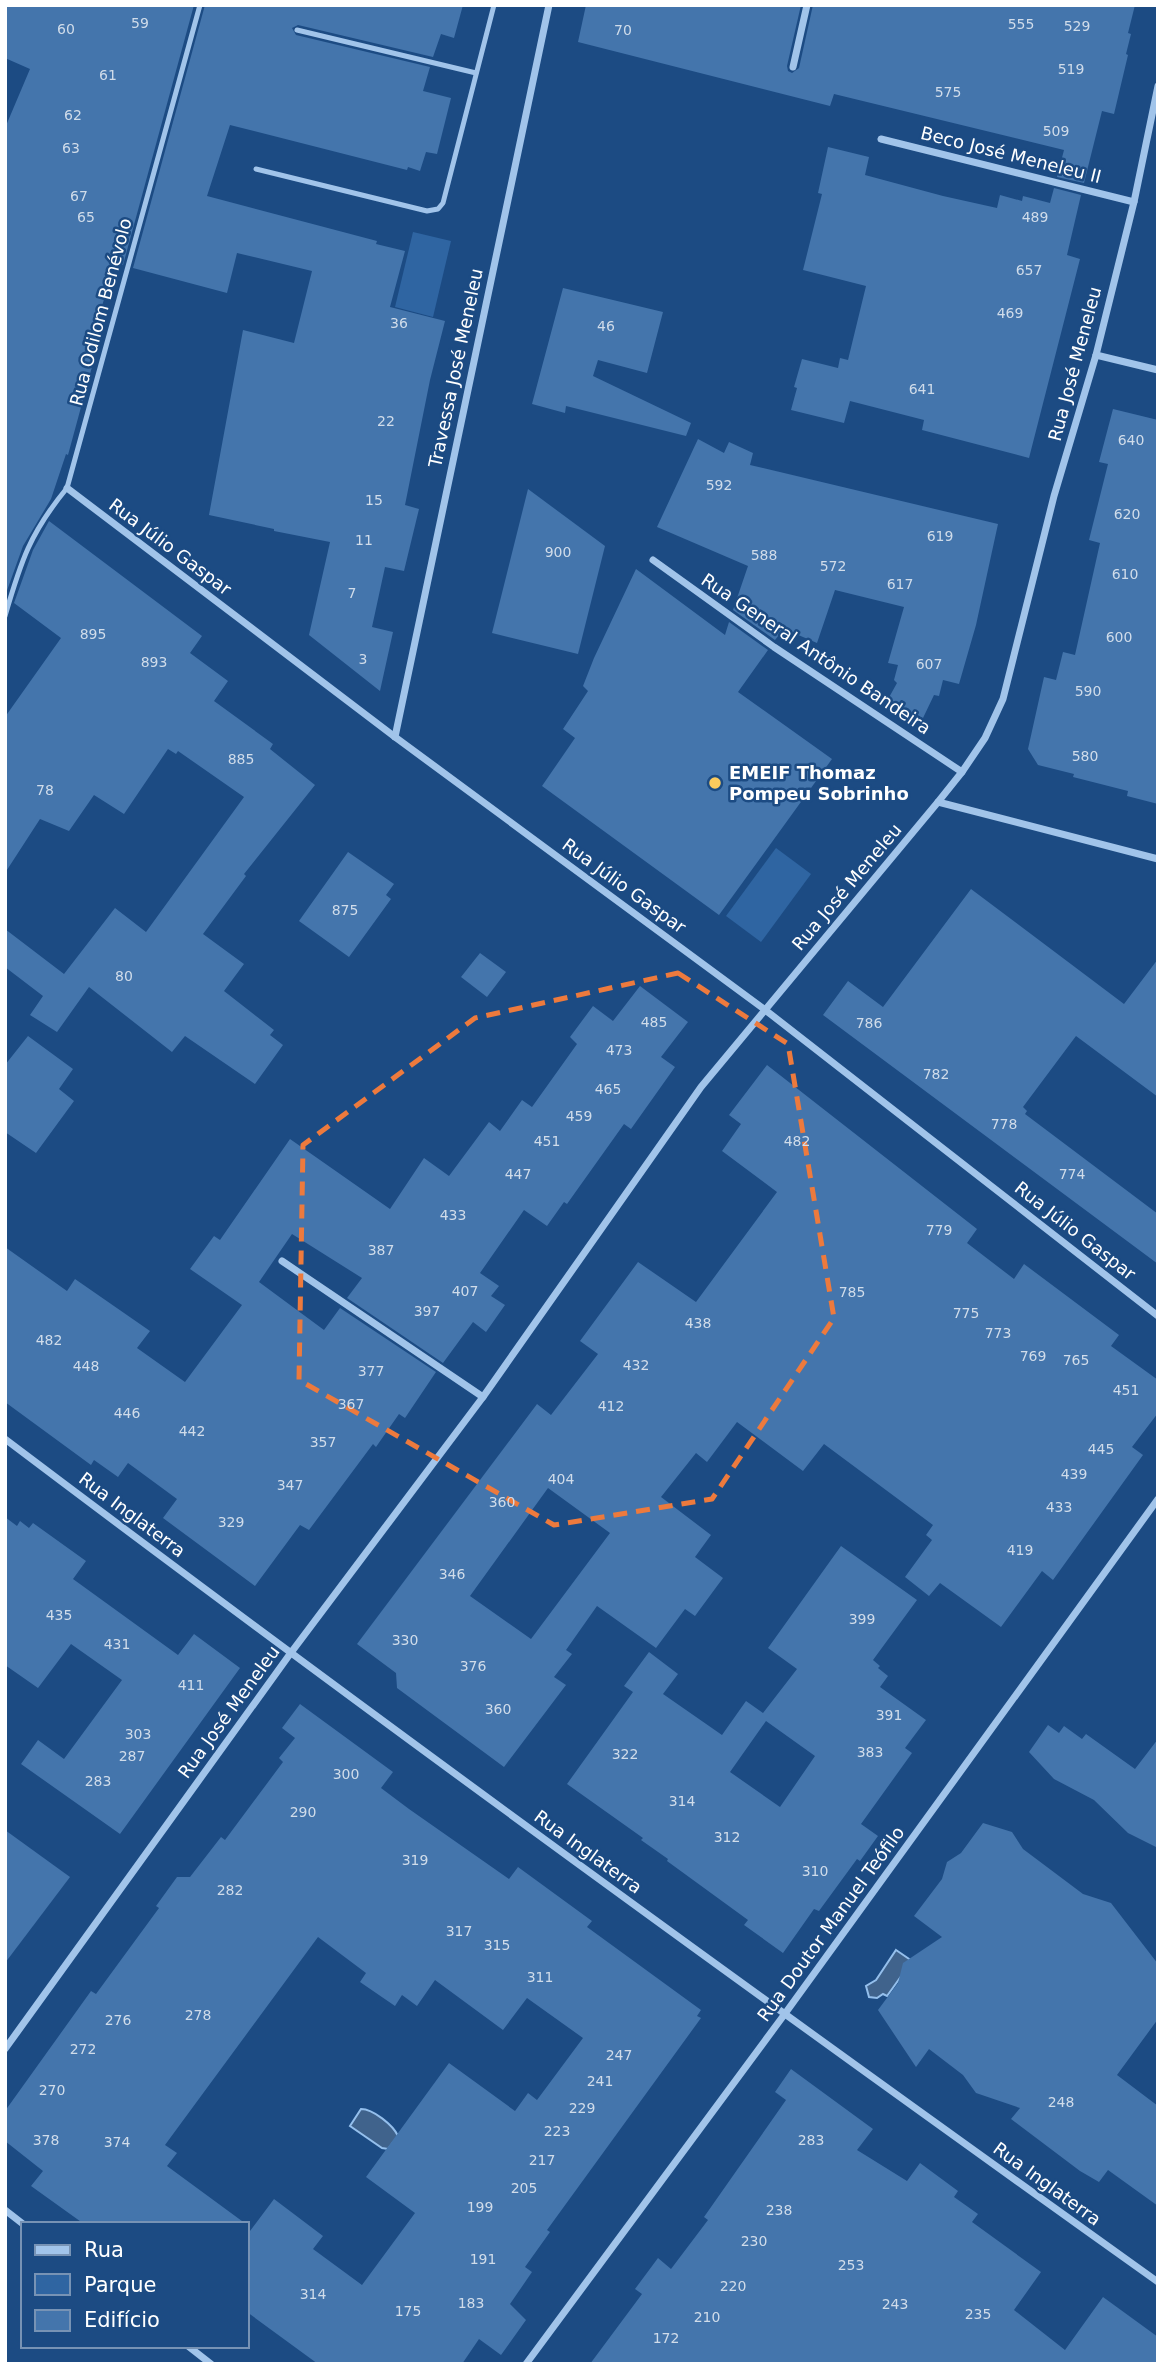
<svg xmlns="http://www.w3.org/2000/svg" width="1163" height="2369" font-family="'DejaVu Sans',sans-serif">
<rect width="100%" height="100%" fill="#1c4b83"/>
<g fill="#2f65a2">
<path d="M413 232 451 241 433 317 395 307Z"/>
<path d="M776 848 811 874 761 942 726 916Z"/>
</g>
<g fill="#40638c" stroke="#94bfec" stroke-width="2">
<path d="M896 1950 912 1961 887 1996 883 1994 877 1998 869 1997 866 1986 876 1980Z"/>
<path d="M361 2109C373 2109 393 2125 398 2136L388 2149 382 2148 350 2126Z"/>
</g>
<g fill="#4475ac" fill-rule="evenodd">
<path d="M5 5H194L123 265 115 263 92 339 99 341 68 455 66 454 51 499 23 546 5 596V128L30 69 5 58Z"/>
<path d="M205 5H463L454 38 441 34 433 57 298 25 292 28 296 35 430 67 423 91 451 98 437 154 426 152 420 171 408 167 407 170 230 125 207 196 377 241 376 244 405 251 390 307 445 321 430 380 405 505 419 509 404 571 385 567 372 627 393 632 380 691 309 635 330 542 274 531V529L209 515 243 330 294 343 312 271 237 253 227 293 133 268Z"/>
<path d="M586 5H801L787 66 788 71 792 73 799 68 813 5H1135L1128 33 1131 34 1126 54 1128 55 1114 114 1102 111 1084 183 1057 177 1064 150 834 94 830 106 578 42Z"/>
<path d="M828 147 869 157 865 175 943 196 997 208 1000 195 1022 201 1023 196 1050 203 1054 188 1081 195 1067 255 1080 259 1029 458 922 430 924 420 850 401 844 423 791 410 797 388 794 387 802 359 838 368 840 358 848 360 866 286 803 270 822 194 818 193Z"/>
<path d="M563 288 663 312 647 373 598 360 593 376 691 423 686 436 566 406 565 413 532 404Z"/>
<path d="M1113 409 1158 420V804L1127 796 1128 791 1073 777 1074 774 1038 765 1028 749 1044 677 1056 680 1063 652 1075 655 1100 543 1089 540 1108 464 1099 462Z"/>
<path d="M698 439 724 453 729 442 753 453 750 465 998 524 976 625 959 684 943 680 939 696 934 695 923 718 887 701 897 683 894 680 898 665 888 663 904 607 835 590 817 643 796 634 793 641 779 635 775 640 733 610 748 566 657 527Z"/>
<path d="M528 489 605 546 578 654 492 633Z"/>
<path d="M49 521 202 636 190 653 228 681 214 701 273 744 270 749 315 785 244 874 246 876 203 934 244 964 224 991 274 1030 270 1035 283 1045 255 1084 185 1036 172 1052 89 987 57 1032 30 1015 43 996 5 967V929L64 974 115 908 146 932 244 797 178 751 176 754 168 749 124 814 94 795 69 831 40 819 5 873V717L61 638 14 603 33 550Z"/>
<path d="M636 569 725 635 729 622 768 650 738 692 832 759 719 915 542 786 575 738 563 729 588 691 583 686 594 658Z"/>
<path d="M348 852 394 884 386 895 391 899 349 957 299 921Z"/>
<path d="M971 889 1124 1004 1158 959V1097L1076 1036 1023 1107 1027 1111 1025 1114 1158 1214V1264L823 1015 848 981 883 1007Z"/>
<path d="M480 953 506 972 487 997 461 977Z"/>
<path d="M640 986 688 1022 661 1057 675 1067 631 1129 624 1124 567 1204 564 1202 547 1226 524 1210 480 1273 499 1286 491 1296 505 1305 486 1332 473 1322 443 1363 347 1298 362 1278 292 1234 259 1282 324 1330 340 1308 436 1372 405 1418 399 1414 376 1447 373 1444 309 1530 300 1525 255 1586 163 1518 177 1499 128 1463 118 1477 94 1460 91 1465 5 1402V1247L67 1291 75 1279 150 1331 137 1348 185 1382 242 1305 190 1269 214 1236 220 1240 290 1139 390 1209 424 1158 449 1176 489 1122 500 1131 522 1100 532 1107 577 1044 570 1037 593 1006 613 1021Z"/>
<path d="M28 1036 73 1069 59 1089 74 1101 36 1153 5 1132V1065Z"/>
<path d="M767 1065 977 1229 967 1243 1014 1279 1024 1264 1119 1335 1111 1346 1158 1380V1413L1132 1447 1143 1455 1053 1580 1042 1571 1001 1627 940 1583 929 1596 905 1577 932 1540 926 1535 933 1525 824 1444 803 1471 737 1422 707 1462 696 1453 661 1497 711 1535 695 1557 723 1578 695 1616 685 1609 656 1648 597 1606 566 1650 572 1654 554 1677 566 1685 504 1767 397 1688 396 1673 357 1644 537 1404 551 1415 598 1354 580 1341 638 1262 696 1302 777 1192 722 1151 741 1124 729 1115ZM548 1488 610 1533 531 1639 470 1596Z"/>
<path d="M5 1517 17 1526 20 1521 29 1528 33 1523 86 1561 73 1579 178 1655 194 1634 240 1668 120 1834 21 1764 38 1740 64 1759 122 1680 71 1644 38 1688 5 1665Z"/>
<path d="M841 1546 917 1600 873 1660 880 1666 878 1668 888 1676 880 1687 926 1720 905 1748 912 1753 861 1824 878 1836 860 1861 857 1859 819 1911 814 1909 783 1953 744 1925 748 1920 667 1861 668 1859 641 1840 643 1838 567 1784 633 1692 624 1686 649 1652 678 1674 663 1694 722 1735 746 1701 763 1713 797 1669 768 1648ZM766 1721 815 1756 780 1807 730 1772Z"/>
<path d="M300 1704 393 1772 381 1788 409 1809 509 1879 518 1867 592 1921 587 1927 701 2010 697 2016 701 2018 547 2230 550 2232 525 2267 532 2272 510 2304 526 2320 501 2355 479 2339 462 2364H318L247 2312V2235L274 2199 323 2236 313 2249 362 2285 415 2213 366 2177 449 2063 515 2111 528 2093 537 2100 583 2038 527 1998 503 2030 435 1980 417 2006 402 1995 395 2006 360 1982 366 1973 318 1937 165 2145 177 2153 167 2166 246 2224H84L31 2186 43 2171 5 2141V2111L91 1991 96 1994 159 1908 156 1906 177 1877H190L221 1837 225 1840 283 1762 279 1758 295 1738 282 1728Z"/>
<path d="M1048 1725 1059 1733 1064 1726 1082 1739 1086 1734 1135 1769 1158 1739V1848L1128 1833 1094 1800 1054 1779 1029 1752Z"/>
<path d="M983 1823 1012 1832 1023 1849 1083 1894 1111 1903 1158 1964V2019L1117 2075 1158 2106V2206L1108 2170 1099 2182 1080 2171 1011 2119 1020 2108 976 2093 963 2075 929 2049 916 2067 878 2010 898 1983 903 1963 942 1937 914 1916 942 1879 947 1862 961 1853Z"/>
<path d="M5 1830 70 1877 5 1963Z"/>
<path d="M791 2069 873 2129 857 2150 907 2181 920 2163 958 2191 954 2197 978 2214 972 2222 1041 2272 1014 2310 1065 2350 1103 2297 1158 2337V2364H590L642 2294 635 2289 658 2258 671 2269 708 2220 704 2217 786 2100 775 2092Z"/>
</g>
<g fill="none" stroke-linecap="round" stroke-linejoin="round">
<g stroke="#a1c4ea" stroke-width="5">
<path d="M297 30 476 73"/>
<path d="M256 169 427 211 438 209 443 203 494 5"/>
<path d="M5 616C21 561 30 533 67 488L200 5"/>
</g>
<g stroke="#a1c4ea" stroke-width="7">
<path d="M793 67 807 5"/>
<path d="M881 139 1134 202"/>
<path d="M1096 355 1158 370"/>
<path d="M67 488 395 737 764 1009 1158 1316"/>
<path d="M653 560 774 647 962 772"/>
<path d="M395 737 549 5"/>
<path d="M938 802 1158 859"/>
<path d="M282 1261 483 1397"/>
<path d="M5 1439C385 1726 770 2005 1158 2282"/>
<path d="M5 2049 290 1654 483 1397 701 1087 938 802 962 772 985 738 1003 699 1054 496 1096 355 1134 202 1158 86"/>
<path d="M5 2210 23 2224"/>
<path d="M188 2346 211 2364"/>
<path d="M526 2364 784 2015 1158 1499"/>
</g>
</g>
<path fill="none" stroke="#ed7a3d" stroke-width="5" stroke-dasharray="14 9" stroke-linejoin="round" d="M678 973 788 1044 834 1318 712 1499 554 1525 299 1380 303 1145 475 1018Z"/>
<circle fill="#fbcb5e" stroke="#1c4b83" stroke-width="2.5" cx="715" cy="783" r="7"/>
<g text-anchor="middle" stroke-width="5" stroke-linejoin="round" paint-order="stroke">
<g font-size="14" fill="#d0dcea">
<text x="140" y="28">59</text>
<text x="1021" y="29">555</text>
<text x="1077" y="31">529</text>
<text x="66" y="34">60</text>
<text x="623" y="35">70</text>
<text x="1071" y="74">519</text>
<text x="108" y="80">61</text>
<text x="948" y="97">575</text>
<text x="73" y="120">62</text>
<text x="1056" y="136">509</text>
<text x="71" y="153">63</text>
<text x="79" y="201">67</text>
<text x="86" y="222">65</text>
<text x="1035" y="222">489</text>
<text x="1029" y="275">657</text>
<text x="1010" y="318">469</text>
<text x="399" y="328">36</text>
<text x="606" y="331">46</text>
<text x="922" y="394">641</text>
<text x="386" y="426">22</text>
<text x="1131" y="445">640</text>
<text x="719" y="490">592</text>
<text x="374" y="505">15</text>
<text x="1127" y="519">620</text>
<text x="940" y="541">619</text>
<text x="364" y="545">11</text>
<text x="558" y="557">900</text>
<text x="764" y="560">588</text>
<text x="833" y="571">572</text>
<text x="1125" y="579">610</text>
<text x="900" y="589">617</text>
<text x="352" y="598">7</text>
<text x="93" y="639">895</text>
<text x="1119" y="642">600</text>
<text x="363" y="664">3</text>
<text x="154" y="667">893</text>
<text x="929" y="669">607</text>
<text x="1088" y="696">590</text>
<text x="1085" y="761">580</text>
<text x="241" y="764">885</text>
<text x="45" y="795">78</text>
<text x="345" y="915">875</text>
<text x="124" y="981">80</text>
<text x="654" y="1027">485</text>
<text x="869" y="1028">786</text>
<text x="619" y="1055">473</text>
<text x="936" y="1079">782</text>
<text x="608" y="1094">465</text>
<text x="579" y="1121">459</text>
<text x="1004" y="1129">778</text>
<text x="547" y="1146">451</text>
<text x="797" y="1146">482</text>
<text x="518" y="1179">447</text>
<text x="1072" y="1179">774</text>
<text x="453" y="1220">433</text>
<text x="939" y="1235">779</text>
<text x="381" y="1255">387</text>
<text x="465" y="1296">407</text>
<text x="852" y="1297">785</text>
<text x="427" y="1316">397</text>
<text x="966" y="1318">775</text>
<text x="698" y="1328">438</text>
<text x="998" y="1338">773</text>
<text x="49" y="1345">482</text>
<text x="1033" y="1361">769</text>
<text x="1076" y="1365">765</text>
<text x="636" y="1370">432</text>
<text x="86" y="1371">448</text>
<text x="371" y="1376">377</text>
<text x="1126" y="1395">451</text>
<text x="351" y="1409">367</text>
<text x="611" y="1411">412</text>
<text x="127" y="1418">446</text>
<text x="192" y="1436">442</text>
<text x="323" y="1447">357</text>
<text x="1101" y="1454">445</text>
<text x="1074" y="1479">439</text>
<text x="561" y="1484">404</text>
<text x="290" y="1490">347</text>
<text x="502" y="1507">360</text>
<text x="1059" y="1512">433</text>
<text x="231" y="1527">329</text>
<text x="1020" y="1555">419</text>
<text x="452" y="1579">346</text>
<text x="59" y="1620">435</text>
<text x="862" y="1624">399</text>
<text x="405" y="1645">330</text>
<text x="117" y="1649">431</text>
<text x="473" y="1671">376</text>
<text x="191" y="1690">411</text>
<text x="498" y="1714">360</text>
<text x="889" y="1720">391</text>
<text x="138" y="1739">303</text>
<text x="870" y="1757">383</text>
<text x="625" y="1759">322</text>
<text x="132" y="1761">287</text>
<text x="346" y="1779">300</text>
<text x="98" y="1786">283</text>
<text x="682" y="1806">314</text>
<text x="303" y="1817">290</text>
<text x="727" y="1842">312</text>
<text x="415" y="1865">319</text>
<text x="815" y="1876">310</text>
<text x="230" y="1895">282</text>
<text x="459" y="1936">317</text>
<text x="497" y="1950">315</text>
<text x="540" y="1982">311</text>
<text x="198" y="2020">278</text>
<text x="118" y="2025">276</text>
<text x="83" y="2054">272</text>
<text x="619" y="2060">247</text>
<text x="600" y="2086">241</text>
<text x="52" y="2095">270</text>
<text x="1061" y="2107">248</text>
<text x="582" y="2113">229</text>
<text x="557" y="2136">223</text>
<text x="46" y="2145">378</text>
<text x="811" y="2145">283</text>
<text x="117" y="2147">374</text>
<text x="542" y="2165">217</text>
<text x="524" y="2193">205</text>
<text x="480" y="2212">199</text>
<text x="779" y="2215">238</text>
<text x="754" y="2246">230</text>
<text x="483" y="2264">191</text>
<text x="851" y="2270">253</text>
<text x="733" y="2291">220</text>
<text x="313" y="2299">314</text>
<text x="471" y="2308">183</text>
<text x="895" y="2309">243</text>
<text x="408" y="2316">175</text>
<text x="978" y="2319">235</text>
<text x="707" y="2322">210</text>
<text x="666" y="2343">172</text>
</g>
<g font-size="18" fill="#fff" stroke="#1c4b83">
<text transform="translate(1011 155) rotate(14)" y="6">Beco José Meneleu II</text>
<text transform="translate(101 312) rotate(-75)" y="6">Rua Odilom Benévolo</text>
<text transform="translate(1075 364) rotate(-75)" y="6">Rua José Meneleu</text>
<text transform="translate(456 368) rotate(-78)" y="6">Travessa José Meneleu</text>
<text transform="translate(170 547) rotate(37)" y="6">Rua Júlio Gaspar</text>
<text transform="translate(816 654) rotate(34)" y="6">Rua General Antônio Bandeira</text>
<text transform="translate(624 886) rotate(36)" y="6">Rua Júlio Gaspar</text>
<text transform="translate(847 887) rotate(-50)" y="6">Rua José Meneleu</text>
<text transform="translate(1075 1231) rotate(38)" y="6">Rua Júlio Gaspar</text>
<text transform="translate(132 1515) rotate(37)" y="6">Rua Inglaterra</text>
<text transform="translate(229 1712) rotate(-54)" y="6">Rua José Meneleu</text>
<text transform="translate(588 1852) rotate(36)" y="6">Rua Inglaterra</text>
<text transform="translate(831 1924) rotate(-54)" y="6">Rua Doutor Manuel Teófilo</text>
<text transform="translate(1047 2184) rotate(36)" y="6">Rua Inglaterra</text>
</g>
<g font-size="18" font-weight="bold" fill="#fff" stroke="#1c4b83" text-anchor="start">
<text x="729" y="779">EMEIF Thomaz<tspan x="729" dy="21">Pompeu Sobrinho</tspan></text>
</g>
</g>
<rect width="1163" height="2369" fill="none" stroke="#ffffff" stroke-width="14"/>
<rect x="21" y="2222" width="228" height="126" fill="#1c4b83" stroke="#7793b5" stroke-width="2"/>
<rect x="35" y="2245" width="35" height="10" fill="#a1c4ea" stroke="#7793b5" stroke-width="2"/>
<text x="84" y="2257" font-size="21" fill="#ffffff">Rua</text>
<rect x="35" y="2274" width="35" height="21" fill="#2f65a2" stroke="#7793b5" stroke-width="2"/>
<text x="84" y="2292" font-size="21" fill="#ffffff">Parque</text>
<rect x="35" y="2310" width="35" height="21" fill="#4475ac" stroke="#7793b5" stroke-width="2"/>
<text x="84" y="2327" font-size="21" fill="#ffffff">Edifício</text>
</svg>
